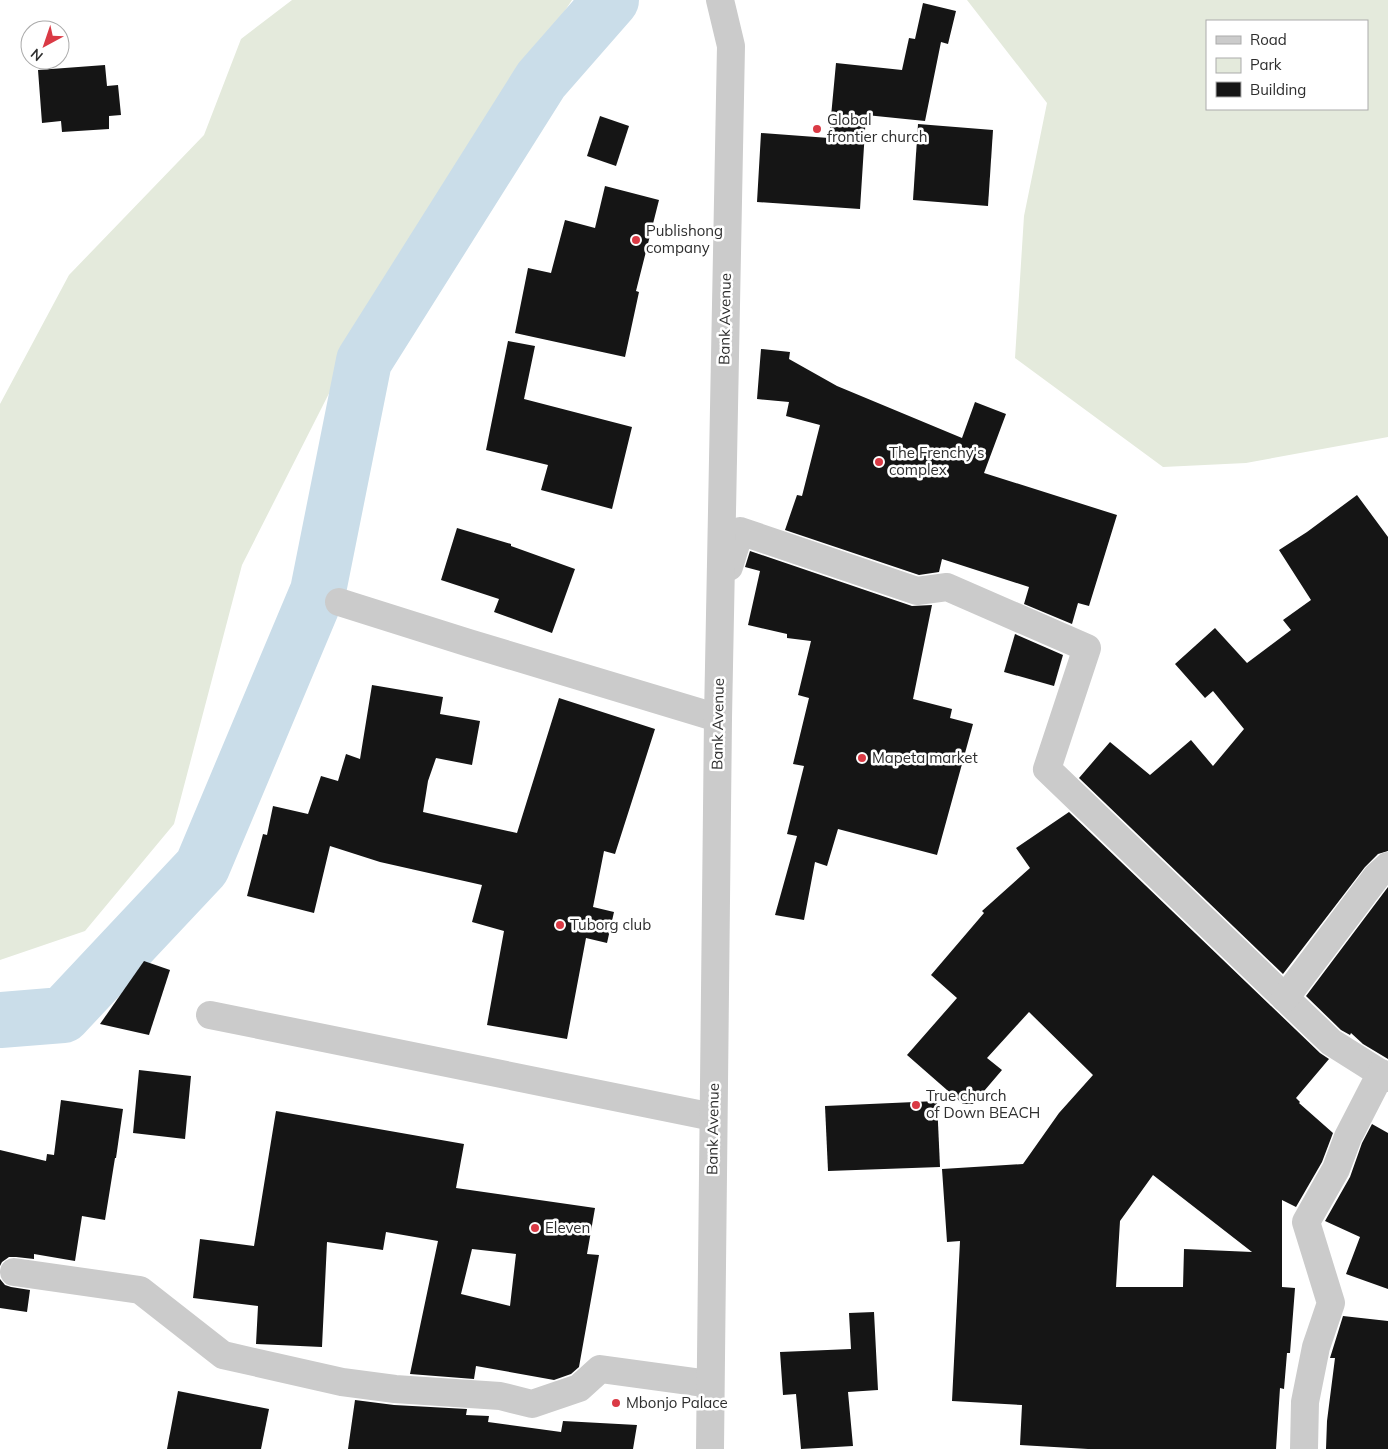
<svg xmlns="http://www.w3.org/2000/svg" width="1388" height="1449" font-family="Mulish,sans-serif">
<rect width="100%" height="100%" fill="#fff"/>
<g fill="#e4eadc" fill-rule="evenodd">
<path d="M292 0H572L390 273 242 565 174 824 85 931 0 960V404L69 275 204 135 241 39Z"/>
<path d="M967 0H1388V437L1246 463 1163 467 1015 358 1024 216 1047 103ZM1207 21H1367V109H1207Z"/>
</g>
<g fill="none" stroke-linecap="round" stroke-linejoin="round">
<path stroke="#cadde9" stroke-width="56" d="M0 1020 63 1015 202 867 318 591 364 361 541 80 611 0"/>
</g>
<g fill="#151515" fill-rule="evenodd">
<path d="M923 3 956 11 948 44 941 42 925 121 866 115 860 209 757 202 761 133 829 138 836 63 902 70 909 38 915 39Z"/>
<path d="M105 65 107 86 118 85 121 115 109 116V129L62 132 61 121 42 123 38 70Z"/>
<path d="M600 116 629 126 616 166 587 156Z"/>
<path d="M918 124 993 130 988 206 913 200Z"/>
<path d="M605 186 659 200 636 291 639 292 625 357 515 333 528 268 551 273 565 220 595 228Z"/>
<path d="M508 341 535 346 524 399 632 427 612 509 541 490 548 465 486 450Z"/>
<path d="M761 349 790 352 789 359 837 386 962 438 975 402 1006 414 984 473 1117 515 1089 606 1078 603 1072 624 1024 604 1029 587 942 559 939 572 919 575 785 530 797 495 802 496 820 425 786 416 789 402 757 399Z"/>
<path d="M1357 495 1388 537V851L1378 854 1365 867 1283 974 1079 778 1110 742 1150 775 1191 740 1213 766 1244 729 1213 691 1205 698 1175 664 1215 628 1247 663 1291 630 1283 620 1311 600 1279 550 1307 532Z"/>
<path d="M457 528 511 544V546L575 569 552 633 494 612 499 599 441 580Z"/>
<path d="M750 551 912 606 932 605 913 699 952 709 950 718 973 724 937 855 838 829 827 866 815 862 804 920 775 915 797 836 787 834 804 766 793 764 809 698 798 695 811 641 787 638V634L748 625 760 571 745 567Z"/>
<path d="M1015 634 1063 655 1054 686 1004 672Z"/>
<path d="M372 685 443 697 440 714 480 721 472 765 436 758 428 781 423 812 517 833 559 698 655 729 615 854 604 851 593 907 614 912 607 943 586 938 567 1039 487 1025 504 931 472 922 482 885 380 862 330 846 314 913 247 896 263 834 267 835 273 806 308 814 321 776 338 781 346 754 360 759Z"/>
<path d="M1069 812 1320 1053 1329 1059 1296 1098 1300 1102 1299 1103 1333 1133 1322 1162 1296 1207 1282 1200V1287L1295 1288 1290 1353H1287L1284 1389 1280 1388 1276 1449H1088L1020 1445 1022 1405 952 1401 960 1241 947 1242 942 1169 1023 1164 1059 1113 1093 1075 1029 1012 987 1058 1002 1070 973 1104H963L907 1055 957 998 931 975 984 913 982 911 1030 868 1016 848ZM1153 1175 1252 1252 1184 1249 1183 1287H1116L1120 1221Z"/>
<path d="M1388 887V1059L1363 1044 1351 1033 1350 1035 1341 1030 1306 996Z"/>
<path d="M144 961 170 970 149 1035 100 1024Z"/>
<path d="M139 1070 191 1076 185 1139 133 1133Z"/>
<path d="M61 1100 123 1109 116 1158H115L105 1220 82 1216 75 1261 34 1254V1259L16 1257H9L2 1262 0 1266V1150L46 1161 47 1154 54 1155Z"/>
<path d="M937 1101 940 1167 828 1171 825 1106Z"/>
<path d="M276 1111 464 1144 456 1188 595 1208 587 1254 599 1255 579 1367 571 1374 554 1380 476 1366 474 1379 410 1374 438 1241 386 1232 383 1250 327 1242 322 1347 256 1344 258 1306 193 1298 200 1239 254 1246ZM472 1249 516 1254 510 1306 461 1294Z"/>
<path d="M1372 1124 1388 1133V1289L1346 1274 1360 1237 1325 1221 1350 1177 1362 1143Z"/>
<path d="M0 1279 5 1285 11 1287 30 1290 27 1312 0 1308Z"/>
<path d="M874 1312 878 1390 848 1392 853 1446 801 1449 796 1394 783 1395 780 1352 851 1349 849 1313Z"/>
<path d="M1343 1316 1388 1321V1449H1326L1327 1421 1335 1358H1330Z"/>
<path d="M178 1391 269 1409 261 1449H167Z"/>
<path d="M355 1400 394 1405 467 1409 466 1415 489 1416 488 1422 561 1432 563 1421 637 1425 633 1449H348Z"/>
</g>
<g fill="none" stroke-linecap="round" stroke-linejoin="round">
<g stroke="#cbcbcb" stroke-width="28">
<path d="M729 567 740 531 917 591 947 587 1087 648 1047 769 1331 1042 1388 1078"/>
<path d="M339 602 469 643 718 718"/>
<path d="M1285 998 1377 876 1388 866"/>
<path d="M210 1015 713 1117"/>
<path d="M14 1272 140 1290 223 1355 342 1382 395 1389 500 1396 532 1404 579 1388 600 1369 710 1384"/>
<path d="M710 1449 718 718 731 46 720 0"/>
<path d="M1304 1449 1305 1402 1316 1347 1331 1303 1306 1222 1336 1169 1348 1137 1381 1073"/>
</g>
</g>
<g fill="#da3a45" stroke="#fff" stroke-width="2">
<circle cx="817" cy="129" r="5"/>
<circle cx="636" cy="240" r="5"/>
<circle cx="879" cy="462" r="5"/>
<circle cx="862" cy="758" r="5"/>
<circle cx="560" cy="925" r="5"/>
<circle cx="916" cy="1105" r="5"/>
<circle cx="535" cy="1228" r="5"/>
<circle cx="616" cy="1403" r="5"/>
</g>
<g text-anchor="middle" stroke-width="5" stroke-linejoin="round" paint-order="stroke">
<g font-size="15" fill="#2e2e2e" stroke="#fff" text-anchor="start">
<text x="827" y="125">Global<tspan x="827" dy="17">frontier church</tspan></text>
<text x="646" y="236">Publishong<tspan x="646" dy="17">company</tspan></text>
<text x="889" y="458">The Frenchy's<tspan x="889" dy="17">complex</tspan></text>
<text x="872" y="763">Mapeta market</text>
<text x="570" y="930">Tuborg club</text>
<text x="926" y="1101">True church<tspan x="926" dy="17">of Down BEACH</tspan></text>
<text x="545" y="1233">Eleven</text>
<text x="626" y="1408">Mbonjo Palace</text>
</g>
<g font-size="15" fill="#2e2e2e" stroke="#fff">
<text transform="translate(725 319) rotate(-89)" y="5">Bank Avenue</text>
<text transform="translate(718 724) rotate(-89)" y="5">Bank Avenue</text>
<text transform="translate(713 1129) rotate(-89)" y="5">Bank Avenue</text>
</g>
</g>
<rect x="1206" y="20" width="162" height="90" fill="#ffffff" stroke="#ababab"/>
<rect x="1216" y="36" width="25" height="8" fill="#cbcbcb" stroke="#ababab"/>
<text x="1250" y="45" font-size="15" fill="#2e2e2e">Road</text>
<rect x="1216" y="58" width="25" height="15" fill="#e4eadc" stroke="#ababab"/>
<text x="1250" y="70" font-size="15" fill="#2e2e2e">Park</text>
<rect x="1216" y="82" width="25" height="15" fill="#151515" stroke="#ababab"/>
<text x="1250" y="95" font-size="15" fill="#2e2e2e">Building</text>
<g transform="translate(45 45) rotate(220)"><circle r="24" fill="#ffffff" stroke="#ababab"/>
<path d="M0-4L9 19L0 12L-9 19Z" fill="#da3a45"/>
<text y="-8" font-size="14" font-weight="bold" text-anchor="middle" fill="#2e2e2e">N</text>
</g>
</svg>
